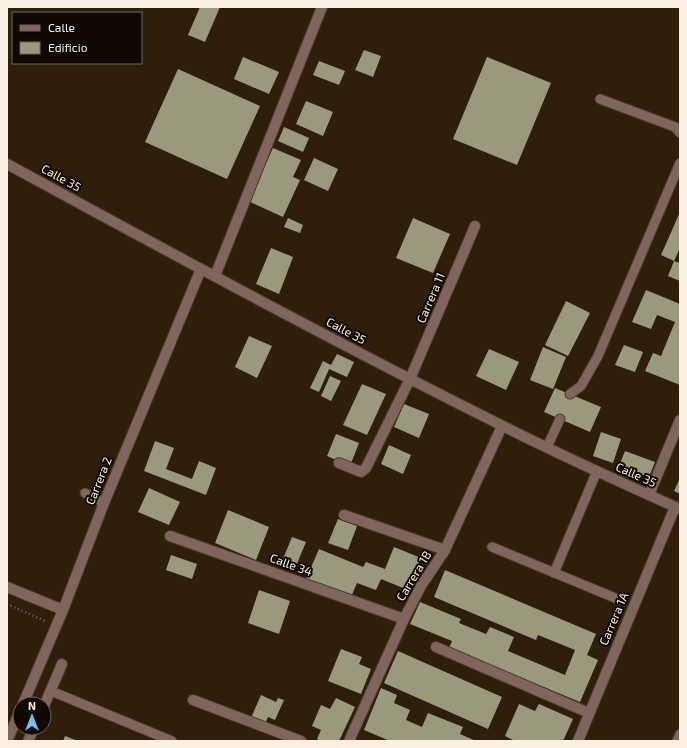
<svg xmlns="http://www.w3.org/2000/svg" width="687" height="748" font-family="'Exo 2',sans-serif">
<rect width="100%" height="100%" fill="#2f1f0a"/>
<g fill="#9b997d">
<path d="M200 7H220L205 42 188 35Z"/>
<path d="M364 50 381 56 373 77 355 70Z"/>
<path d="M243 57 279 72 269 94 234 79Z"/>
<path d="M487 57 551 83 517 165 453 139Z"/>
<path d="M319 61 345 71 339 85 313 75Z"/>
<path d="M178 69 260 106 227 179 145 142Z"/>
<path d="M306 101 333 112 323 136 296 124Z"/>
<path d="M284 127 309 138 303 152 278 141Z"/>
<path d="M273 148 301 160 293 177 300 180 283 217 248 201Z"/>
<path d="M314 158 338 169 328 191 304 180Z"/>
<path d="M680 212V248L674 261 661 255Z"/>
<path d="M288 218 303 225 300 233 284 227Z"/>
<path d="M413 218 450 234 433 273 396 258Z"/>
<path d="M271 248 293 257 279 294 256 284Z"/>
<path d="M674 261 680 263V281L668 276Z"/>
<path d="M646 290 680 304V385L645 371 653 353 661 356 675 322 657 315 651 329 632 322Z"/>
<path d="M566 301 590 313 568 356 545 345Z"/>
<path d="M249 336 272 346 257 378 235 367Z"/>
<path d="M624 345 643 352 635 372 615 365Z"/>
<path d="M543 347 566 357 553 389 530 380Z"/>
<path d="M489 349 519 362 506 390 476 376Z"/>
<path d="M337 354 354 362 347 377 329 369 319 392 310 388 323 361 331 365Z"/>
<path d="M330 376 341 381 331 401 321 396Z"/>
<path d="M362 384 386 394 367 435 343 425Z"/>
<path d="M555 388 601 407 590 432 544 412Z"/>
<path d="M404 404 429 414 419 438 394 427Z"/>
<path d="M601 432 621 439 613 463 593 456Z"/>
<path d="M336 434 359 443 350 466 327 456Z"/>
<path d="M155 441 174 448 166 469 192 479 199 461 216 468 206 495 144 471Z"/>
<path d="M389 445 411 455 403 474 381 464Z"/>
<path d="M625 451 655 462 649 477 619 466Z"/>
<path d="M680 478V494L674 491Z"/>
<path d="M149 488 180 502 169 525 138 512Z"/>
<path d="M228 510 269 527 256 560 215 543Z"/>
<path d="M338 519 357 526 348 550 328 543Z"/>
<path d="M292 537 306 542 294 571 280 566Z"/>
<path d="M394 547 421 558 408 590 381 579 376 590 357 583 351 597 306 579 319 549 363 567 366 562 385 569Z"/>
<path d="M171 555 197 564 192 579 166 570Z"/>
<path d="M445 570 596 634 587 655 598 660 580 702 449 648 452 641 410 624 420 602 461 619 459 623 486 634 490 627 514 637 508 651 565 675 575 650 538 635 536 640 434 597Z"/>
<path d="M259 590 290 601 279 634 248 623Z"/>
<path d="M341 649 362 657 359 664 371 669 361 694 328 681Z"/>
<path d="M398 651 502 697 488 729 384 683Z"/>
<path d="M381 688 397 695 394 703 410 710 406 720 422 727 428 713 463 727 460 734 476 741H390L364 730Z"/>
<path d="M261 695 276 702 278 698 284 700 275 720 268 717 265 724 251 718Z"/>
<path d="M336 698 355 707 339 741H320L317 739 321 730 312 726 321 705 330 709Z"/>
<path d="M519 704 535 711 539 704 573 719 563 741H515L505 736Z"/>
<path d="M65 736 78 741H63Z"/>
</g>
<g fill="none" stroke-linecap="round" stroke-linejoin="round">
<g stroke="#4c3c28" stroke-width="11">
<g id="service">
<path d="M600 99 675 127 680 133"/>
<path d="M570 394 581 386 598 356 680 163"/>
<path d="M547 447 560 419"/>
<path d="M85 493 104 503"/>
<path d="M492 547 620 600"/>
<path d="M554 573 597 471"/>
<path d="M51 691 172 741"/>
<path d="M677 741 680 734"/>
</g>
</g>
<g stroke="#4c3c28" stroke-width="12">
<g id="minor">
<path d="M215 276 322 7"/>
<path d="M339 463 361 472 366 468 410 379 475 226"/>
<path d="M649 495 680 420"/>
<path d="M344 515 445 550"/>
<path d="M170 536 404 619"/>
<path d="M7 587 63 610"/>
<path d="M436 647 589 713"/>
<path d="M193 700 301 741"/>
<path d="M23 704 63 610 104 503 201 269"/>
<path d="M44 706 62 664"/>
<path d="M7 741 20 711"/>
<path d="M28 741 34 728"/>
<path d="M349 741 404 619 421 586 445 550 502 426"/>
<path d="M578 741 675 507"/>
</g>
</g>
<g stroke="#4c3c28" stroke-width="12">
<path id="tertiary" d="M7 164C171 253 334 342 501 425 560 455 620 482 680 509"/>
</g>
<path stroke="#7a6b59" stroke-width="2.5" stroke-dasharray="1 3" stroke-linecap="butt" d="M7 604 45 621"/>
<use href="#service" stroke="#7f655d" stroke-width="9"/>
<use href="#minor" stroke="#7f655d" stroke-width="10"/>
<use href="#tertiary" stroke="#7f655d" stroke-width="10"/>
</g>
<g text-anchor="middle" stroke-width="4" stroke-linejoin="round" paint-order="stroke">
<g font-size="12" fill="#fbf0e3" stroke="#110a04">
<text transform="translate(61 178) rotate(29)" y="4">Calle 35</text>
<text transform="translate(431 298) rotate(-67)" y="4">Carrera 11</text>
<text transform="translate(346 331) rotate(28)" y="4">Calle 35</text>
<text transform="translate(636 475) rotate(24)" y="4">Calle 35</text>
<text transform="translate(99 481) rotate(-68)" y="4">Carrera 2</text>
<text transform="translate(291 565) rotate(20)" y="4">Calle 34</text>
<text transform="translate(414 576) rotate(-59)" y="4">Carrera 1B</text>
<text transform="translate(614 619) rotate(-67)" y="4">Carrera 1A</text>
</g>
</g>
<rect width="687" height="748" fill="none" stroke="#fbf0e3" stroke-width="16"/>
<rect x="12" y="12" width="130" height="52" fill="#110a04" stroke="#6f665d"/>
<rect x="20" y="25" width="20" height="6" fill="#7f655d" stroke="#6f665d"/>
<text x="48" y="32" font-size="12" fill="#fbf0e3">Calle</text>
<rect x="20" y="42" width="20" height="12" fill="#9b997d" stroke="#6f665d"/>
<text x="48" y="52" font-size="12" fill="#fbf0e3">Edificio</text>
<g transform="translate(32 716)"><circle r="19" fill="#110a04" stroke="#6f665d"/>
<path d="M0-3L7 15L0 10L-7 15Z" fill="#72c1f5"/>
<text y="-6" font-size="11" font-weight="bold" text-anchor="middle" fill="#fbf0e3">N</text>
</g>
</svg>
